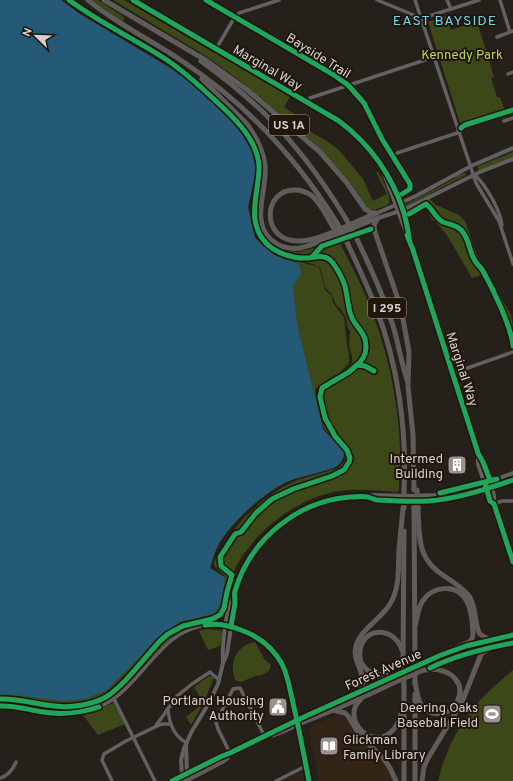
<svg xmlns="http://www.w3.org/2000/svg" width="513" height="781" font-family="Overpass,sans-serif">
<rect width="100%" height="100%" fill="#26201b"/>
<g fill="#332418">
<path d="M341 714 347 719 356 735 380 758 387 768 393 781H319L309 729 312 726 337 715Z"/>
<path d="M302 771 305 781H283Z"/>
</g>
<g fill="#3d4818" fill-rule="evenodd">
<path d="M64 0H75L93 13 175 63 200 82 248 130 259 151 262 162V182L257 216 259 227 262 234 274 246 280 250 299 252 318 247 337 239C374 302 397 373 400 447 400 461 399 476 399 490L397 492C381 491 364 489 348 490 303 493 255 529 235 569 232 574 232 581 231 587 228 597 224 606 221 616L213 621 193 626 176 634 105 702 84 709 65 711 0 704V158L255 238 274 255 319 267 325 290 332 296 333 303 344 317 347 345 349 353V363L341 372 327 380 331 379 342 373 352 363V356L349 346 350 331 348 328 346 318 341 309 336 305 332 295 325 287 320 267C305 260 286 260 272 250 249 235 251 208 255 184 256 177 258 170 257 163 255 146 244 134 234 122 228 115 220 109 214 103 197 87 179 71 160 58 136 42 110 31 86 16 78 11 71 5 64 0ZM320 385 318 390V398L324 428 346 453 345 460 339 468 297 480 281 488 262 501 242 520 226 541 215 560 214 564 215 567 225 576V577L210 568C212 561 214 554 217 548 229 523 268 488 294 479 303 476 333 470 338 465 342 462 344 457 344 452L323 429 315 392 316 388Z"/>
<path d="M92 0H98L121 15 125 19 122 21Z"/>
<path d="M113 0H124L290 97 284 107 303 120V125L311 132 325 140 338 149 363 179 373 201 387 194 376 172H378C382 177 392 197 389 203 386 207 379 208 374 210L366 207 350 182 316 145 239 80 206 56Z"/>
<path d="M446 16 451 30 477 21 494 77 491 78 497 97H500L505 111 461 126 428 22Z"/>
<path d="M513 152V157L481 170 478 171V166Z"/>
<path d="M465 173H466V175L404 207V205L454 179 456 175Z"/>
<path d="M429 198 436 205 459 215 465 221 478 258 511 315 513 327 512 348 502 317 482 275 472 278 447 235 435 221 432 220 423 201Z"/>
<path d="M207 629 221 630 222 634 220 646 208 650 199 631Z"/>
<path d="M255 642 265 660H266L268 663 269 662 271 666 268 672 259 676 258 675 241 682 235 680C229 663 236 645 255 642Z"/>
<path d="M513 670V781H438C444 755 457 727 475 706 486 693 500 681 513 670Z"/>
<path d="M209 676 214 677 213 680 204 702 191 725 186 717 201 705 203 702 194 687Z"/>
<path d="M114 703 125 724 98 735 83 715Z"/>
</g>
<path fill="#245a75" d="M0 0H61L80 14 172 69 191 83 223 112 240 131 252 151 256 171 248 207 255 238 274 255 299 264 301 274 293 286 297 324 323 429 344 452C344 457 342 462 338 465 333 470 303 476 294 479 268 488 230 522 217 547 214 554 212 561 210 568L225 578C223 590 223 607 213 614L179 622 153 643 106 691 84 699 64 701 6 694 0 695Z"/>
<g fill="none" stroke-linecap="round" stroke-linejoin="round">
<g stroke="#626061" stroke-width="3.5">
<path d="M133 0 289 91 346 127 367 147 387 173 401 204"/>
<path d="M377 0 416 16 426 17 479 0"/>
<path d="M415 0 476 183 499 221 513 264"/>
<path d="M447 0 451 9"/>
<path d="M500 0 510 32"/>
<path d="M497 37 513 31"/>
<path d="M216 49 233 20 239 13 279 0"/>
<path d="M508 74 513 72"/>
<path d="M306 102 310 98 434 57"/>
<path d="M504 121 513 118"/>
<path d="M397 153 460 132"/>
<path d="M382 169 396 206"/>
<path d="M475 175C486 186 500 209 502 225"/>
<path d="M453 373 513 352"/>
<path d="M494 504 502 501H513"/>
<path d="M114 699 155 781"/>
<path d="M0 706C14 705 28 709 42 712 62 716 83 714 101 706 128 695 148 659 172 640 190 626 212 621 234 628 279 642 285 668 295 710 300 733 304 757 309 781"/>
<path d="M168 709C169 723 173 736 187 743"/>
<path d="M155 727 162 724H170"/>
<path d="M230 753 218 729 216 722 233 689 240 688 265 737"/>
<path d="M0 778C8 776 13 769 16 762"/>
<path d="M112 781 102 760 104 754 126 741 155 727 177 696 192 684 210 672 219 680"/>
<path d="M276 781 306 766"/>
</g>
<g stroke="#626060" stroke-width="4">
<path d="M401 204 409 232V238"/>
<path d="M396 206 413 250 478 453C485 464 496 492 494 504"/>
<path d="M377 213 416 196 471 166 513 148"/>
<path d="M378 218 403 210 480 172 513 159"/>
<path d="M478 455V464L490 501 494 504 513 562"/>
<path d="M367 497 374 495 409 496 435 495 497 479 513 473"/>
<path d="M459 649 513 635"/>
<path d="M463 656 482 649 513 643"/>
<path d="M223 662C222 648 225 608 234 597"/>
<path d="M428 669C456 655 483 645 513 640"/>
<path d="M186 776 187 773 186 745"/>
<path d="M183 781 182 776 181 760 184 748 192 731 209 703 218 684 223 663 227 654 235 601C232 588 242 573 248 562 270 523 313 497 358 497 365 497 370 499 376 500 393 502 410 502 428 501 457 499 486 489 513 480"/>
</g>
<g stroke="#605c5c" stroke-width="5">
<path d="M88 0C117 24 151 40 182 61 247 104 296 157 337 223"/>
<path d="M104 0 207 61 246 89 320 152 347 183 365 209 372 213H377"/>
<path d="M201 61C223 77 244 94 264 113 296 144 323 181 346 219"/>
<path d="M202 79 246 123C256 136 263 149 265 165 268 191 247 227 277 244 283 248 293 249 300 248 309 246 318 242 326 239 343 232 360 225 378 218"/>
<path d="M378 218 374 225 375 232 401 308 409 352 408 386 413 435 414 490"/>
<path d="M332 225C326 215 320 202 311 195 306 192 301 190 296 190 262 188 260 243 300 241 319 241 355 222 374 214"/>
<path d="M355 235C370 266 384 296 394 329 399 347 402 365 408 383"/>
<path d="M345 238C356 262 367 284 376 308 398 364 407 430 404 490"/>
<path d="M414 508 415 659"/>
<path d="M418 508C419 523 418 541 424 554 433 575 456 579 469 596 477 607 474 626 480 634 483 637 487 638 491 640"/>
<path d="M403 663 404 531"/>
<path d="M394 675C386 675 377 675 370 672 365 669 360 663 360 657 357 628 393 623 402 650"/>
<path d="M404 687V781"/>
<path d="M359 692C371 676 351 664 356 646 360 630 382 618 390 604 400 588 398 568 399 550 400 536 402 522 403 508"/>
<path d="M415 694V781"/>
<path d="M361 699C339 718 373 754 394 729 399 723 401 714 404 706"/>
<path d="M332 710 345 713 348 716 360 736 384 759 390 768 396 781"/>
<path d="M273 735C284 731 295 726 306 721 326 713 346 705 365 696 381 689 396 681 412 675 416 673 421 670 426 670 436 668 450 671 456 680 462 687 461 694 457 702 450 715 431 718 422 706 417 699 417 690 415 683"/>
<path d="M172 781 220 757 230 753 304 717 469 642 472 639 473 634C473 626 471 607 466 600 456 583 432 586 422 602 418 609 417 618 415 626"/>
<path d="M185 781 223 761 227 758 230 753"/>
<path d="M422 781 424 767 427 760 462 702 480 657 482 653 494 647"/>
</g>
<g stroke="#605c5c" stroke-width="5">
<path d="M346 219 355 235"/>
<path d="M337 223 345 238"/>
<path d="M332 225 342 240"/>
<path d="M404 490V508"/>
<path d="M417 490 418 508"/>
<path d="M414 497V508"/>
<path d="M415 659V683"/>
<path d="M403 663 404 687"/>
</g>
<g stroke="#20160e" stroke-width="8">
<g id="cycleway">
<path d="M69 0C100 23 135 39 167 60 185 72 202 88 218 103 229 113 242 125 250 139 255 147 260 161 259 170 258 195 246 222 266 243 276 253 293 259 307 258 315 258 319 254 327 258 332 260 334 265 337 269 341 276 345 283 346 291 348 300 348 309 352 318 357 329 366 332 366 347 366 354 362 361 357 365"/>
<path d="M133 0 339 121C371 145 392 175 404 213 406 222 409 231 409 240"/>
<path d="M206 0 334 75 348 85 364 103 382 139 410 184V189L402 194"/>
<path d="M461 128 465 125 513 110"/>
<path d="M409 214 426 204C433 209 435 218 443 222 450 225 456 224 462 231 469 239 469 250 474 259 476 264 481 267 483 271 493 289 511 326 513 346"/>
<path d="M407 235 413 250 478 453 483 462 490 480"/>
<path d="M312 257 322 246 371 229"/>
<path d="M485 483 490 501 494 504 513 562"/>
<path d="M440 493 497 479"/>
<path d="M205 625C217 623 228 625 241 630 258 636 273 648 282 664 288 676 290 690 293 703 299 729 304 755 309 781"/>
<path d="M231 627C232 619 234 611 235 603 235 598 234 595 235 591 250 540 297 501 350 497 356 497 362 496 368 497 371 498 373 499 377 500 394 501 411 502 428 501 457 499 486 489 513 480"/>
<path d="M430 668C455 656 486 648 513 643"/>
<path d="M0 699C19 698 37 705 55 706 71 708 92 705 106 697 124 686 145 657 160 641L168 634 183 626 212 619 220 615 224 608 227 592 232 575 221 566 220 557 235 534 241 532 256 513 272 499 293 489 332 476 344 470 349 462 350 458 347 450 335 436 325 418 320 397 322 388 349 372 357 365 365 366 374 371"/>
<path d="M0 706C15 705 29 710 43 712 62 715 81 713 99 707"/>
<path d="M172 781 220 757 230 753 304 717 441 655 466 646 513 635"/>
</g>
</g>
<use href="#cycleway" stroke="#20a55d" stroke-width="5"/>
</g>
<defs>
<g id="building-square" transform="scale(1)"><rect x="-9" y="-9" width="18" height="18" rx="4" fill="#9a938d" stroke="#20160e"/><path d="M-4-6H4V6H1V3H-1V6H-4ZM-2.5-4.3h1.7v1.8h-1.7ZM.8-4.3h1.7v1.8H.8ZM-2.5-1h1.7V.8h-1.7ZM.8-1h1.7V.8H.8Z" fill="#fff"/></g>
<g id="civic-square" transform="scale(1)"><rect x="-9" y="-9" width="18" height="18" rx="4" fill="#9a938d" stroke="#20160e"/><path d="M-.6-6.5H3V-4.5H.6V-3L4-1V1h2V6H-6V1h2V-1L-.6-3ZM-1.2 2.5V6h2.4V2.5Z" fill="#fff"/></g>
<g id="stadium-square" transform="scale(1)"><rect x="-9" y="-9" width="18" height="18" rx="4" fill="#9a938d" stroke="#20160e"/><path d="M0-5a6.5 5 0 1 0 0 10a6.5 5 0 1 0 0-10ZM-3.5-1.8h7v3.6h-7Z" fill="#fff"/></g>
<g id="library-square" transform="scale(1)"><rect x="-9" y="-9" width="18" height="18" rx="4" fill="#9a938d" stroke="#20160e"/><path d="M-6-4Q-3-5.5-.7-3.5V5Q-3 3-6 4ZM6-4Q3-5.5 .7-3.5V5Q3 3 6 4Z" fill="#fff"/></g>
</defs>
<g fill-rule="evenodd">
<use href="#building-square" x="457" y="465"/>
<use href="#civic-square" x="278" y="707"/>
<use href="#stadium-square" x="492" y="714"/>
<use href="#library-square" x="329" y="746"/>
</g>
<g text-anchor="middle" stroke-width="4" stroke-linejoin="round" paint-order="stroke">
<g fill="#20160e" stroke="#a19992" stroke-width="1">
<rect x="269" y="115" width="40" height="20" rx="3"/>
<rect x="368" y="298" width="38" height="20" rx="3"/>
</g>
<g font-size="12" font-weight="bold" fill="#d8d1cb">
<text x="289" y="129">US 1A</text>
<text x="387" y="312">I 295</text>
</g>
<g font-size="13" fill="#bada58" stroke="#20160e">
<text x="462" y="59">Kennedy Park</text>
</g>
<g font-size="13" fill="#d8d1cb" stroke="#20160e">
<text transform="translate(319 55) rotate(32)" y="5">Bayside Trail</text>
<text transform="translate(268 67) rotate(30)" y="5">Marginal Way</text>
<text transform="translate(463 369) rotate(72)" y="5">Marginal Way</text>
<text transform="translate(383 669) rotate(-24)" y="5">Forest Avenue</text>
</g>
<g font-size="13" fill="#d8d1cb" stroke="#20160e" text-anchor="end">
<text x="443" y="463">Intermed<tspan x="443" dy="15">Building</tspan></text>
<text x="264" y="705">Portland Housing<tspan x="264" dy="15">Authority</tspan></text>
<text x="478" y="712">Deering Oaks<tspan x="478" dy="15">Baseball Field</tspan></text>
<text x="343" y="744" text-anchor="start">Glickman<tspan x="343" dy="15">Family Library</tspan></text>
</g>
<g font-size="14" letter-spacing="1" fill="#6fd6eb" stroke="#20160e">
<text x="445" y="25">EAST BAYSIDE</text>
</g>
</g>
<g transform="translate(36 36) rotate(293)" stroke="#20160e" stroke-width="3" paint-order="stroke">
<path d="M0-3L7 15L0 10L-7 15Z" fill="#d8d1cb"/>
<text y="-6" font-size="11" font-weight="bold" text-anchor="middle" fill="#d8d1cb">N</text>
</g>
</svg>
